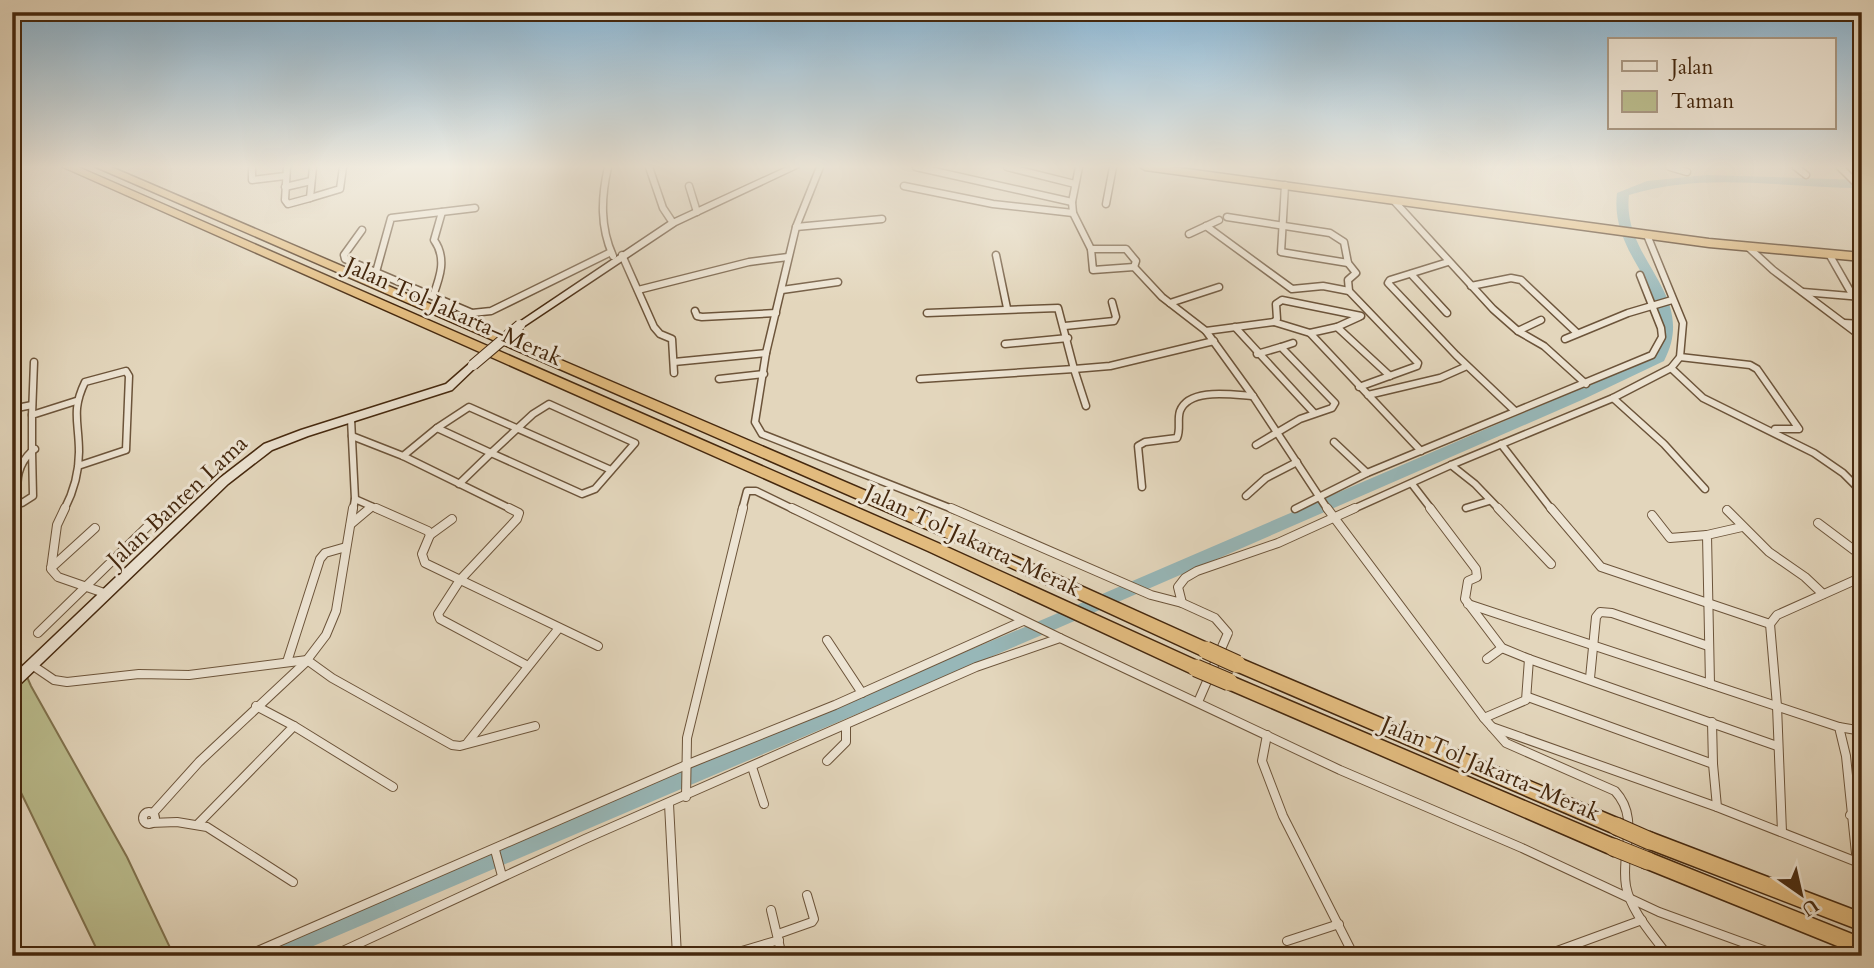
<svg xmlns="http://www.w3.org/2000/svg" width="1874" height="968" font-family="Cardo,serif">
<rect width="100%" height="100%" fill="#e3d6bc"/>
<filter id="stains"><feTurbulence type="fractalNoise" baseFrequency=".00286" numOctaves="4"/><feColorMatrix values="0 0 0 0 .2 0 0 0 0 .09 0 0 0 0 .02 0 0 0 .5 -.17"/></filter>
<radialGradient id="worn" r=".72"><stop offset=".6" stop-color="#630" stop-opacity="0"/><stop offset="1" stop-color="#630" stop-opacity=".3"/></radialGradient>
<path fill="#babc8d" stroke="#80724e" stroke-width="2" d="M12 643 31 686 127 857 174 956H100L12 774Z"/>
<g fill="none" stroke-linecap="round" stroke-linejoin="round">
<path fill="#97b7b8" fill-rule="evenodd" d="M1707 175 1862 180V188C1785 188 1703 171 1629 195 1621 260 1699 294 1664 361L1584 399 1056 629 290 956H253L256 948 1044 619 1574 391 1653 354C1680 290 1609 259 1617 193L1647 181Z"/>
<g stroke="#6c543a" stroke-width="9">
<g id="street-far1">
<path d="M252 167V180L285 176"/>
<path d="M287 167 285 200 288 204 310 198 313 167"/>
<path d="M608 167C601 198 600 227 613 256"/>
<path d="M649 167 663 208 673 223"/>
<path d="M820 167 796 227 766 353 755 422 762 434 955 510"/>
<path d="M916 167 1072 202"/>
<path d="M1007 167 1075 184"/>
<path d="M1079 167 1072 202 1073 213 1091 249 1093 270 1134 267 1162 297 1206 331"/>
<path d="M1670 167 1687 172"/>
<path d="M1796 167 1806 175"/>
<path d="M1840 167 1862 189"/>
<path d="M1285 185 1281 252 1348 263"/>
<path d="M689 186 697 212"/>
<path d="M904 186 993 204 1073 213"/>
<path d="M285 187 311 181"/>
<path d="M310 198 340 189 343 167"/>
<path d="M1395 202 1493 309 1518 331 1544 346 1586 384"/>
<path d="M1106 204 1113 167"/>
<path d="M1227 217 1330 233 1344 242 1348 263 1356 273 1348 280 1349 291 1418 363 1417 366 1359 387"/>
<path d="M1206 226 1292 289 1323 286 1349 291"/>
<path d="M796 227 882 219"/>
<path d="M362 230 344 255 345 259 472 313 491 311 611 252"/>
<path d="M1189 234 1219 220"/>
<path d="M1748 247 1773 270 1862 337"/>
<path d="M1091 249H1126L1136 261 1134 267"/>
<path d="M1829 254 1853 296"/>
<path d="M622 255 654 327 660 334 672 339 674 373"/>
<path d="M996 255 1007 308"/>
<path d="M1448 262 1390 280 1388 283 1456 355 1515 411"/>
<path d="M376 272 391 218 475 208"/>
<path d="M1411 274 1447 313"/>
<path d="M1471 286 1511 278 1521 280 1576 332"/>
<path d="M638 290 749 262 788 257"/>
<path d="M782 290 838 282"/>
<path d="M1803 292 1862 297"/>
<path d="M433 296C440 277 447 258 434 240L442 212"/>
<path d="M1170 303 1219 287"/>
<path d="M695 311 697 316 702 317 776 313"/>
<path d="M927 313 1058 308 1074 369 1110 366 1214 341"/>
<path d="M1359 317 1337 327 1390 376"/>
<path d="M1274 322 1310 333"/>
<path d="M1844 323 1862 324"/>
<path d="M1065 326 1114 321 1116 317 1112 302"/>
<path d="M1235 327 1314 413"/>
<path d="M1337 327 1310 333 1421 451"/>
<path d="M1518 331 1541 320"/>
<path d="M1565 339 1628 313 1672 300"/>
<path d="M1005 344 1068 338"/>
<path d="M1281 347 1293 343"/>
<path d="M1680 357 1750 365 1757 369 1799 429H1775"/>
<path d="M674 362 766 353"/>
<path d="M1671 368 1703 398 1814 453 1843 473 1862 492"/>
<path d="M719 379 764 374"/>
<path d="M920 379 1074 369 1086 406"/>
<path d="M1368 395 1440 378 1467 366"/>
<path d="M1613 398 1664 444 1705 489"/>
<path d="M549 404 635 443 595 489 582 494 491 453 533 414Z"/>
<path d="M12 409 32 405"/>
<path d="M32 415 34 362"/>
<path d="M351 419 355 499 353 510"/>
<path d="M437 428 469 407 611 470"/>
<path d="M352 436 403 456 513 510"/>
<path d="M1334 442 1367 473"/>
<path d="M1501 444 1552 510"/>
<path d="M1256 445 1300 419 1332 408 1335 403 1281 347 1257 354"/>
<path d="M32 451 33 496 22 503 17 501C17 481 16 466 32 451Z"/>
<path d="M32 451V415L76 401"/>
<path d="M32 451 35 449"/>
<path d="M403 456 437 428 491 453"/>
<path d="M1451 465 1475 484 1500 510"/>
<path d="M459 484 491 453"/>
<path d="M1412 484 1432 510"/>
<path d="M1142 487 1138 446 1145 442 1177 438C1181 429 1177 420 1180 411 1189 387 1234 395 1253 396"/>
<path d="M1246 496 1266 478 1297 462"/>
<path d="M355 499 380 510"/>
<path d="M1466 508 1489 501"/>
<path d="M1295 509 1367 473 1652 355 1662 337 1661 328 1640 275"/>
<path d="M64 510C74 491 79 473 79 452 79 422 71 411 85 382L126 371 129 376 126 450 78 466"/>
<path d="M368 510 372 507"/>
<path d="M742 510 747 491H756L795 510"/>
<path d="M1328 510 1253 396 1206 331 1274 322 1277 319 1276 304 1282 300 1361 316"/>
<path d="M1351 510 1451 465 1613 398 1671 368 1680 357 1683 323 1647 235"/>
</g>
</g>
<g stroke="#6c543a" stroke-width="10">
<g id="street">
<path d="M65 508 57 525 51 569 58 577 107 594"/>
<path d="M353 508 336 611 326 635 307 660 332 678 452 745 460 746 535 726"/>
<path d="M376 508 428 531 430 535 422 554 425 563 598 646"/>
<path d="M509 508 519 513 517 519 460 580 438 614 440 619 528 666"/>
<path d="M792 508 1060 638"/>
<path d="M951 508 1151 595 1182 603 1178 587 1185 578 1197 571 1278 543 1355 508"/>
<path d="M1327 508 1484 718 1526 700 1529 659 1777 746"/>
<path d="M1430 508 1476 569 1477 577 1468 581 1465 599 1502 648 1529 659"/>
<path d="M1498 508 1551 564"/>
<path d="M1551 508 1601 567 1770 624 1777 706 1782 832"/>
<path d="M1727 510 1769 552 1805 577 1823 594"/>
<path d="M1652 515 1670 538 1707 535"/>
<path d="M1818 523 1862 556"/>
<path d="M351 524 370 508"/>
<path d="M1742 527 1707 535 1710 684 1839 727 1846 756 1857 863"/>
<path d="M430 535 452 519"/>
<path d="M51 568 95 528"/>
<path d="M1182 603 1215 618 1228 633 1198 702"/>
<path d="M1468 604 1710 684"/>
<path d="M1770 624 1777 615 1862 577"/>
<path d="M38 633 149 525"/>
<path d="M827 640 862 693"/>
<path d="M1487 659 1502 648"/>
<path d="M287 662 320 559 325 553 346 547"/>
<path d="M32 665 54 680 67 682 139 674 189 675 307 660"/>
<path d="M1590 678 1596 617 1600 612 1612 613 1708 646"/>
<path d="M1528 697 1713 764 1717 807 1862 864"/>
<path d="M1484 718 1506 743 1615 791C1641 819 1620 852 1626 886 1631 912 1653 935 1668 956"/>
<path d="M1712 722 1713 764"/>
<path d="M294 726 393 787"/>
<path d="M1492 727 1717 807"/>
<path d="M1839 727 1862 731"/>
<path d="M1267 735 1262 761 1283 816 1354 956"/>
<path d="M468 742 559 628"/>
<path d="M827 761 846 742V727"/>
<path d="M752 767 764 804"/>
<path d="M686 797 687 738 743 508"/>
<path d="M669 804 677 956"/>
<circle cx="149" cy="818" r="6"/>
<path d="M154 812 199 762 307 661"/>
<path d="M1850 815 1862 819"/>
<path d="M150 823 177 822 207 827 293 882"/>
<path d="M198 824 294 726 256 706"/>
<path d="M495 850 502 876"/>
<path d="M771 910 782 956"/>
<path d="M778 934 812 922 814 919 807 895"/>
<path d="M1287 941 1339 924"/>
<path d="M1557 951 1642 920"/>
<path d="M246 956 686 765 835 705 1023 621"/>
<path d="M332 956 585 839 976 667 1060 638 1340 770 1522 848 1659 912 1780 956"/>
<path d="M725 956 779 940"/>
</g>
</g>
<g stroke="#45280e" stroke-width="3">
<g id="secondary">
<path d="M787 167H799L676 225 523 327H517L515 325 670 221Z"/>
<path d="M473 362 478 365 476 367 452 390 308 436 272 450 228 484 16 688 12 689V676L220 478 264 444 301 430 446 384 470 363Z"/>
</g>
</g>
<g stroke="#45280e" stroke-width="3">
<g id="highway">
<path d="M63 167H78L938 543 1202 663 1204 668 1202 673 1196 675 1190 673 928 551Z"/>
<path d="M96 167H111L948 526 1212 645 1214 650 1212 655 1206 657 1200 655 938 534Z"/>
<path d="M1140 167H1172L1709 239 1862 253V261L1709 247 1145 170Z"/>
<path d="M1237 657 1622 820 1625 826 1622 832 1616 835 1610 832 1231 669 1229 664 1231 659Z"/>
<path d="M1229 675 1619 841 1622 847 1619 853 1613 856 1607 853 1223 687 1221 682 1223 677Z"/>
<path d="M1650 832 1862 913V931L1644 847 1641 841 1644 835Z"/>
<path d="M1648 852 1862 938V956L1642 867 1639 861 1642 855Z"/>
</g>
</g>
<use href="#street-far1" stroke="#ede4d3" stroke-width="6"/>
<use href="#street" stroke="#ede4d3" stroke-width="8"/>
<use href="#secondary" fill="#ede4d3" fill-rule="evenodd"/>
<use href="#highway" fill="#e2bb7e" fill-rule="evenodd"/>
<g stroke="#45280e" stroke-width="12" stroke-linecap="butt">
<path id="secondary-bridge" d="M473 365 520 325"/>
</g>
<g stroke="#45280e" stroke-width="19" stroke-linecap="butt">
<g id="highway-bridge">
<path d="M1206 650 1237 664"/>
<path d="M1196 668 1229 682"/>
<path d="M1616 826 1650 841"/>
<path d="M1613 847 1648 861"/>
</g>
</g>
<use href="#secondary-bridge" stroke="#ede4d3" stroke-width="10"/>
<use href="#highway-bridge" stroke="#e2bb7e" stroke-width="17"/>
</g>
<linearGradient id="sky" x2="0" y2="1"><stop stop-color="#87b5d5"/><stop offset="0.55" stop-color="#f2ede1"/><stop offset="1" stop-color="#f2ede1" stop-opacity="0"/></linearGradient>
<rect width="1874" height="303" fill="url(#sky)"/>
<g text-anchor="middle" stroke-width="6" stroke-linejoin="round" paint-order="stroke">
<g font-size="23" fill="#45280e" stroke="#ede4d3">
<text transform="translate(454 311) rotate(24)" y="8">Jalan Tol Jakarta–Merak</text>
<text transform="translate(177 501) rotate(-43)" y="8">Jalan Banten Lama</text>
<text transform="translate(973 540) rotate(25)" y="8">Jalan Tol Jakarta–Merak</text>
<text transform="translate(1491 768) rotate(23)" y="8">Jalan Tol Jakarta–Merak</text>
</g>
</g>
<rect width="1874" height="968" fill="none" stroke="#e3d6bc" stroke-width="42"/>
<rect x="14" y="14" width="1846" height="940" fill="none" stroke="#45280e" stroke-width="3.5"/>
<rect x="21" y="21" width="1832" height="926" fill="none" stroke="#45280e" stroke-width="2"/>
<rect x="1608" y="38" width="228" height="91" fill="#ede4d3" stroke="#aa9984" stroke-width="2"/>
<rect x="1622" y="61" width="35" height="10" fill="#ede4d3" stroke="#aa9984" stroke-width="2"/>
<text x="1671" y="74" font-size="21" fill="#45280e">Jalan</text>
<rect x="1622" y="91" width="35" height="21" fill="#babc8d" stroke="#aa9984" stroke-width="2"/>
<text x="1671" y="108" font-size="21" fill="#45280e">Taman</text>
<g transform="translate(1801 894) rotate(146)" stroke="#ede4d3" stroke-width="5" paint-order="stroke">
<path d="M0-5L12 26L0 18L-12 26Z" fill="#45280e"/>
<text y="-10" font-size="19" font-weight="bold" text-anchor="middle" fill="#45280e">U</text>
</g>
<rect width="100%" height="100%" filter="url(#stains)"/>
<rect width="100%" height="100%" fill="url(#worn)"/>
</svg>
